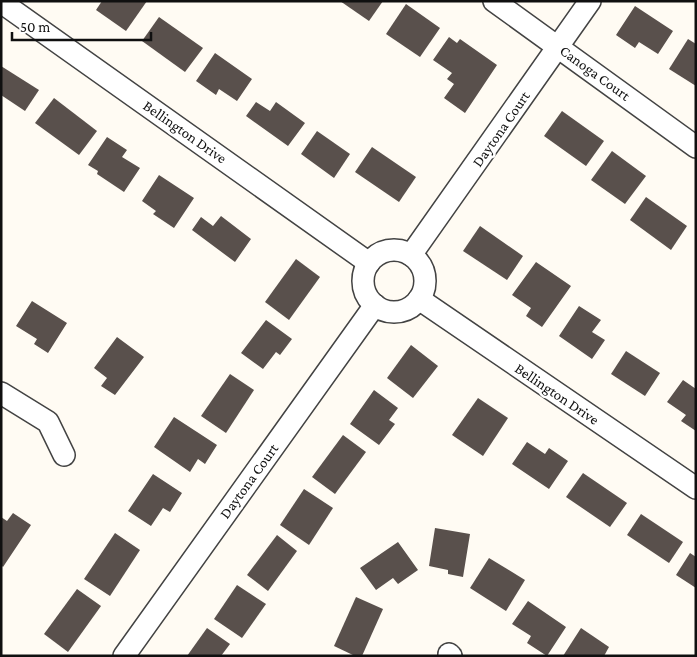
<svg xmlns="http://www.w3.org/2000/svg" width="697" height="657" font-family="'Crimson Pro',serif">
<rect width="100%" height="100%" fill="#fffbf3"/>
<g fill="#59504c">
<path d="M102 1H147L126 31 96 10Z"/>
<path d="M340 1H383L369 21Z"/>
<path d="M406 4 440 28 420 57 386 34Z"/>
<path d="M635 6 673 31 658 54 639 42 635 48 616 35Z"/>
<path d="M159 17 203 48 185 72 142 41Z"/>
<path d="M449 37 457 43 460 39 497 65 465 113 444 98 454 84 447 79 452 73 433 60Z"/>
<path d="M688 39 696 44V86L669 69Z"/>
<path d="M215 53 252 79 237 101 219 89 216 95 196 81Z"/>
<path d="M1 66 39 90 25 111 1 95Z"/>
<path d="M54 98 97 131 79 155 35 123Z"/>
<path d="M256 102 270 111 276 102 305 123 288 146 246 116Z"/>
<path d="M562 111 604 141 586 166 544 136Z"/>
<path d="M317 131 350 154 334 178 301 154Z"/>
<path d="M107 137 127 150 122 157 140 168 124 192 97 174 98 171 88 165Z"/>
<path d="M372 147 416 177 399 202 355 172Z"/>
<path d="M612 151 646 176 625 204 591 180Z"/>
<path d="M159 175 194 198 174 228 153 214 156 211 142 201Z"/>
<path d="M646 197 687 226 671 250 630 220Z"/>
<path d="M221 216 251 239 235 262 192 230 201 217 213 226Z"/>
<path d="M480 226 523 256 507 280 463 251Z"/>
<path d="M296 259 320 277 289 320 265 302Z"/>
<path d="M536 262 571 286 542 327 526 316 531 308 512 295Z"/>
<path d="M32 301 67 323 48 353 34 344 37 339 16 326Z"/>
<path d="M579 306 601 320 592 332 605 340 592 359 559 336Z"/>
<path d="M266 320 292 339 280 355 276 352 263 369 241 353Z"/>
<path d="M117 337 144 357 115 395 101 386 107 378 94 368Z"/>
<path d="M411 345 438 366 413 398 387 378Z"/>
<path d="M626 351 660 373 645 396 611 374Z"/>
<path d="M230 374 254 390 226 433 201 416Z"/>
<path d="M683 380 696 389V431L681 421 686 415 667 402Z"/>
<path d="M374 390 398 408 389 420 395 424 379 445 350 424Z"/>
<path d="M478 398 508 418 483 456 452 435Z"/>
<path d="M174 417 217 445 205 464 198 459 190 472 154 447Z"/>
<path d="M343 435 366 452 335 494 312 477Z"/>
<path d="M527 442 545 454 549 448 568 461 549 489 512 464Z"/>
<path d="M583 473 627 503 610 527 566 497Z"/>
<path d="M153 474 182 493 170 512 163 508 151 526 128 511Z"/>
<path d="M304 489 333 508 309 545 280 525Z"/>
<path d="M13 513 31 525 3 567 1 565V517L7 521Z"/>
<path d="M641 514 683 542 669 563 627 535Z"/>
<path d="M435 528 470 534 463 577 448 574V570L429 566Z"/>
<path d="M115 533 140 550 110 596 84 579Z"/>
<path d="M277 535 297 551 268 591 247 575Z"/>
<path d="M398 542 418 570 398 584 393 578 376 590 360 568Z"/>
<path d="M690 553 696 557V588L676 575Z"/>
<path d="M489 558 525 580 506 611 470 588Z"/>
<path d="M237 585 266 604 242 638 214 619Z"/>
<path d="M77 589 101 606 68 652 44 634Z"/>
<path d="M356 597 383 609 362 656H355L334 646Z"/>
<path d="M528 601 566 627 547 656 527 643 531 636 512 624Z"/>
<path d="M207 628 230 644 221 656H187Z"/>
<path d="M581 628 609 647 604 656H563Z"/>
</g>
<g fill="none" stroke-linecap="round" stroke-linejoin="round">
<g stroke="#434343" stroke-width="24">
<g id="minor">
<path d="M494 1 696 147"/>
<path d="M1 2 369 263"/>
<circle cx="394" cy="281" r="31"/>
<path d="M411 255 590 1"/>
<path d="M419 299 696 488"/>
<path d="M1 393 48 422 64 455"/>
<path d="M449 654 451 656"/>
<path d="M124 656 375 305"/>
</g>
</g>
<use href="#minor" stroke="#fff" stroke-width="21"/>
</g>
<g text-anchor="middle" stroke-width="5" stroke-linejoin="round" paint-order="stroke">
<g font-size="15" fill="#101010" stroke="#fff">
<text transform="translate(595 73) rotate(36)" y="5">Canoga Court</text>
<text transform="translate(501 129) rotate(-55)" y="5">Daytona Court</text>
<text transform="translate(185 132) rotate(35)" y="5">Bellington Drive</text>
<text transform="translate(557 394) rotate(34)" y="5">Bellington Drive</text>
<text transform="translate(249 481) rotate(-54)" y="5">Daytona Court</text>
</g>
</g>
<rect width="697" height="657" fill="none" stroke="#101010" stroke-width="5"/>
<path d="M12 32v8h139v-8" fill="none" stroke="#101010" stroke-width="2.5"/>
<text x="20" y="32" font-size="15" fill="#101010" stroke="#ffffff" stroke-width="4" paint-order="stroke">50 m</text>
</svg>
